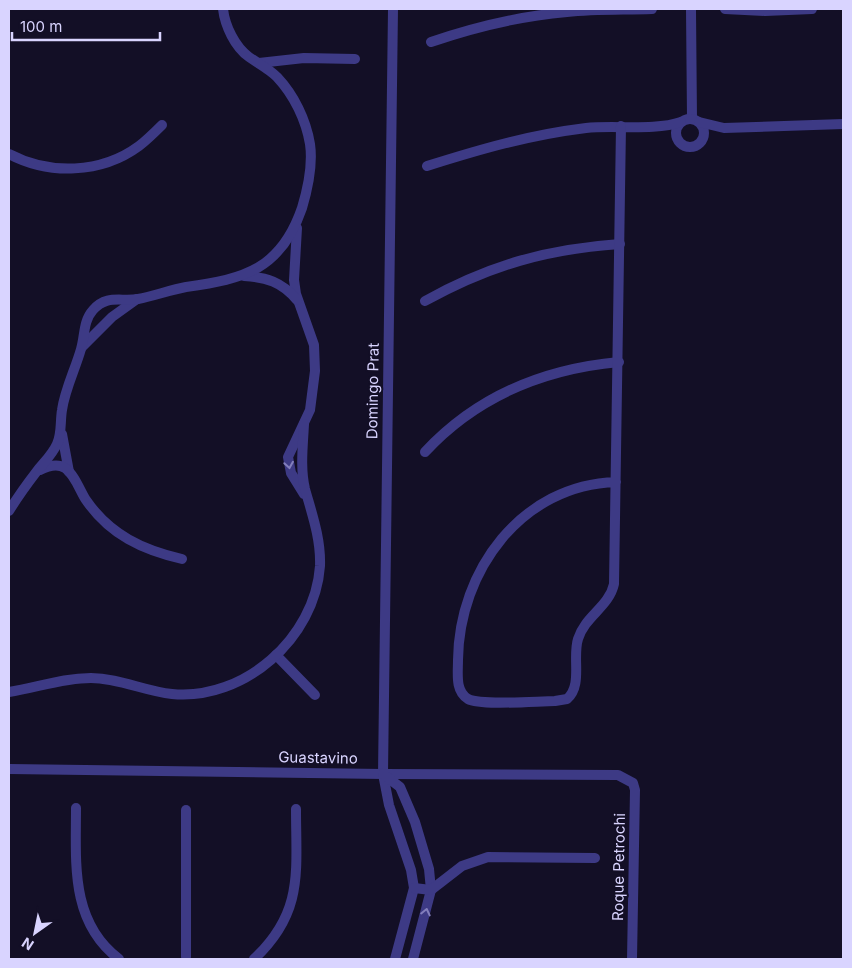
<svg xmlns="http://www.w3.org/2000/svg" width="852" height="968" font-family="Inter,sans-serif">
<rect width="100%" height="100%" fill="#130f26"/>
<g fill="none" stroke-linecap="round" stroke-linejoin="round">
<g stroke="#3d3a85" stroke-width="10">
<path d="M393 9 383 774 389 805 411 870 414 888 395 959"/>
<path d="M725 9 765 11 812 9"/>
<path d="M691 10 692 119"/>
<path d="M431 42C475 27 521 16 567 12 595 9 623 10 652 9"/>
<path d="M259 63 304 58 355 59"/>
<circle cx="690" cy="133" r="14"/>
<path d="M699 122 724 128 843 124"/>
<path d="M9 154C49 175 101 174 139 146 147 140 155 132 162 125"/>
<path d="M427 166C481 149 529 135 586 128 614 125 655 131 681 122"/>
<path d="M297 228 294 280 296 294 314 345 315 371 310 410 288 457 291 473 304 494"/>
<path d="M244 276C266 277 282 282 297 300"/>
<path d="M425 301C490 265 547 249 620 244"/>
<path d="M82 347 112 317 137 299"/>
<path d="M62 434 69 472"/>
<path d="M425 452C477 396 543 369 619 362"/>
<path d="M40 470C48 466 57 463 65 468 75 475 80 491 86 500 110 535 143 550 182 559"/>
<path d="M616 482C521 485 459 571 458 660 458 674 455 691 468 699 481 706 538 701 555 701L567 699C583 685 572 658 578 639 585 616 609 607 614 584L621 126"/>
<path d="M9 511C17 498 27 484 37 471 44 462 52 455 57 444 62 433 60 422 62 410 65 389 75 370 81 349 85 336 83 321 93 310 107 294 121 302 138 299 154 296 170 290 186 287 245 279 281 269 302 208 308 188 313 165 310 144 306 120 294 95 277 77 269 69 259 64 249 57 235 47 225 26 223 9"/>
<path d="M276 655 315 695"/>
<path d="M9 692C36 688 62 678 91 678 119 678 144 691 172 694 244 701 315 638 320 566 321 539 312 514 305 489 300 468 303 445 304 424"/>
<path d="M9 769 383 774 618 775 633 783 635 790 632 959"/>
<path d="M383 774 400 787 415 822 429 869 431 890 413 959"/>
<path d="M76 808C76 863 70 922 119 959"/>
<path d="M186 810V957"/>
<path d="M414 888 431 890 462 866 488 857 595 858"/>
<path d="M254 959C304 912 296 872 296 809"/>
</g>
</g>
<defs><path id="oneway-chevron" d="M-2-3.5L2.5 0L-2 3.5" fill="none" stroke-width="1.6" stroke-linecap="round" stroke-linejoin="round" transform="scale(1.25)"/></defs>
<g stroke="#837fbc">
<use href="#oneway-chevron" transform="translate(289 465) rotate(81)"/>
<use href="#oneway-chevron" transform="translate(426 912) rotate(-77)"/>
</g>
<g text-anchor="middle" stroke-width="4" stroke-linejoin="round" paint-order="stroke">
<g font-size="15" fill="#d9d4ff" stroke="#130f26">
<text transform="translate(373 391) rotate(-89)" y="5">Domingo Prat</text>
<text transform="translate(318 758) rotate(1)" y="5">Guastavino</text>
<text transform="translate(619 867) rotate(-89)" y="5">Roque Petrochi</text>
</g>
</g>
<rect width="852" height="968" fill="none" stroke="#d9d4ff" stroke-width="20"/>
<g transform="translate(35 933) rotate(213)" stroke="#130f26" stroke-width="4" paint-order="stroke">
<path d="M0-4L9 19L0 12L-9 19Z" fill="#d9d4ff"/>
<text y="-8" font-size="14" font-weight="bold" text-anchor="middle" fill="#d9d4ff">N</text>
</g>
<path d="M12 32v8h148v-8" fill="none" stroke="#d9d4ff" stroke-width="2.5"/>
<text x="20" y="32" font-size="15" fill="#d9d4ff" stroke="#130f26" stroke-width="4" paint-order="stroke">100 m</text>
</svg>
